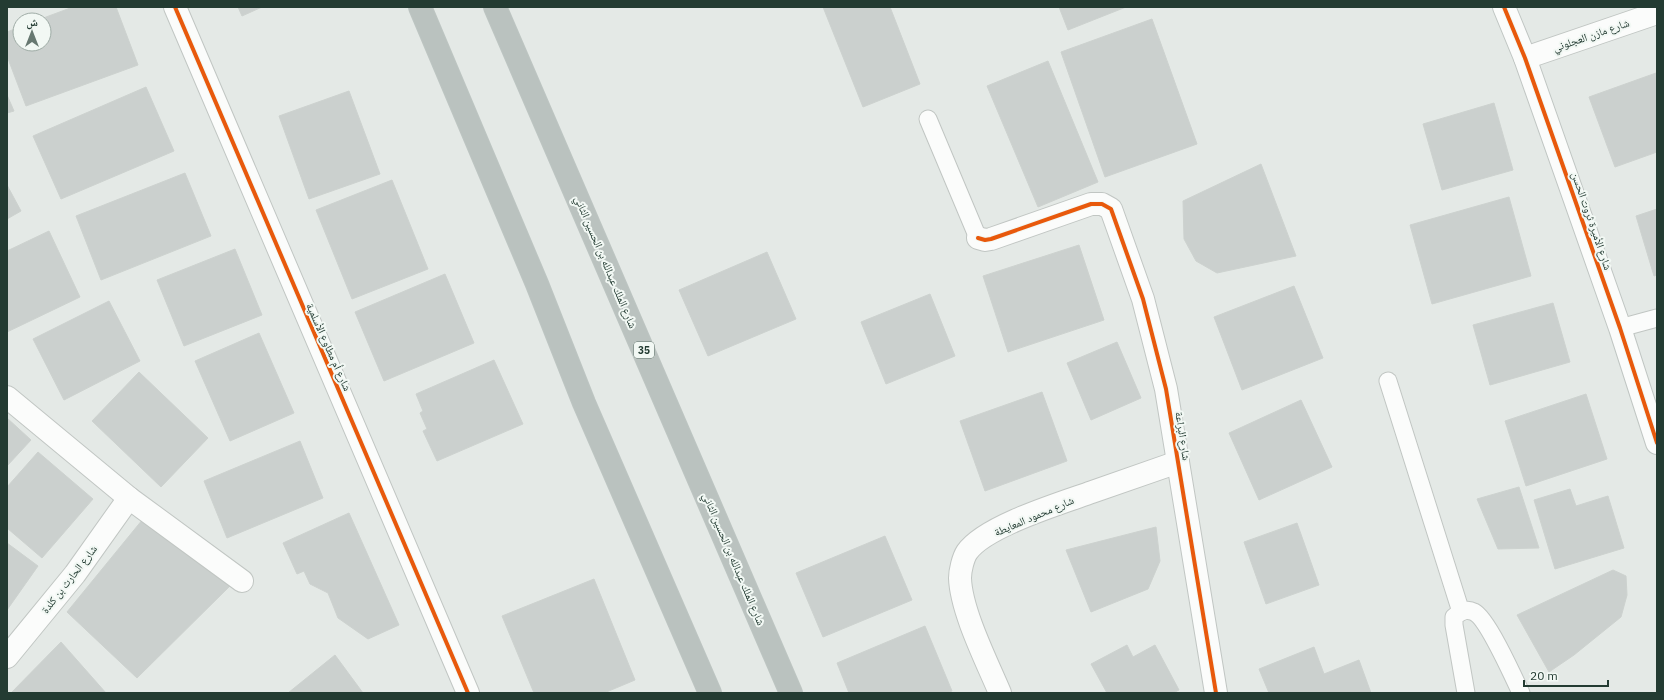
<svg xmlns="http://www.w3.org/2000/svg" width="1664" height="700" font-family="'IBM Plex Sans','Noto Naskh Arabic',sans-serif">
<rect width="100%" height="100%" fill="#e4e9e6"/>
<g fill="#cbd0ce" stroke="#cdd2cf">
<path d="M73 7H116L138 65 26 106 7 56V32L20 27V44H44V20H38Z"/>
<path d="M238 7H262L242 16Z"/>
<path d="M823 7H890L920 84 863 107Z"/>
<path d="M1059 7H1126L1068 30Z"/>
<path d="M1152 19 1197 144 1105 177 1061 52Z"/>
<path d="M1048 61 1098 182 1038 207 987 86Z"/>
<path d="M1656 73 1657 152 1615 167 1589 97Z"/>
<path d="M146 87 174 151 61 199 33 136Z"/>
<path d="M349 91 380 174 309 199 279 116Z"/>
<path d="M7 95 14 111 7 113Z"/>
<path d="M1494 103 1513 170 1442 190 1423 124Z"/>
<path d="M1261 164 1296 256 1217 273 1196 261 1184 239 1183 201Z"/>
<path d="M185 173 211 236 101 280 76 216Z"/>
<path d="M392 180 428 269 352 299 316 210Z"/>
<path d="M7 185 21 211 7 219Z"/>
<path d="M1509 197 1531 276 1432 304 1410 225Z"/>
<path d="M1657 209V275L1654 276 1636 216Z"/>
<path d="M49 231 80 297 7 332V251Z"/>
<path d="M1079 245 1104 320 1008 352 983 276Z"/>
<path d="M235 249 262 315 184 346 157 280Z"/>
<path d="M767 252 796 319 708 356 679 290Z"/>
<path d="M445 274 474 343 384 381 355 312Z"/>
<path d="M1294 286 1323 358 1242 390 1214 317Z"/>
<path d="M930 294 955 356 886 384 861 322Z"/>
<path d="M109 301 140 361 64 400 33 339Z"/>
<path d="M1553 303 1570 362 1490 385 1473 325Z"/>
<path d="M259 333 294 413 230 441 195 361Z"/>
<path d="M1117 342 1141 398 1091 420 1067 363Z"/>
<path d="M494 360 523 424 437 461 423 431 427 429 420 413 423 411 416 394Z"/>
<path d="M139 372 208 438 161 487 92 421Z"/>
<path d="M1042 392 1067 461 985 491 960 421Z"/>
<path d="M1586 394 1607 459 1526 486 1505 421Z"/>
<path d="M1301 400 1332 467 1259 500 1229 433Z"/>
<path d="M7 418 31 440 7 466Z"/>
<path d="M300 441 323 498 227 538 204 481Z"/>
<path d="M38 452 93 499 42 558 7 528V487Z"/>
<path d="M1519 487 1539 548 1498 549 1477 499Z"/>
<path d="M1570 489 1576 506 1608 496 1624 548 1555 569 1534 500Z"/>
<path d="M349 513 399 625 368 639 338 618 328 593 310 584 304 571 297 574 283 543Z"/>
<path d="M143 519 233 583 137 678 67 612Z"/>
<path d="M1297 523 1319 585 1266 604 1244 542Z"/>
<path d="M1156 527 1160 561 1148 589 1091 612 1066 550Z"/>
<path d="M885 536 912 600 823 637 796 573Z"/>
<path d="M7 543 38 566 7 610Z"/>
<path d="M1613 570 1626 576 1627 595 1621 617 1574 655 1549 672 1517 615Z"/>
<path d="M594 579 635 680 604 693H534L502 616Z"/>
<path d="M925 626 952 691 946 693H849L837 663Z"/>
<path d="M61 642 106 693H11Z"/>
<path d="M1127 645 1133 657 1155 645 1179 690 1173 693H1107L1091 664Z"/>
<path d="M1314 647 1324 674 1359 660 1371 693H1269L1259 669Z"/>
<path d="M335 655 363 693H288Z"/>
</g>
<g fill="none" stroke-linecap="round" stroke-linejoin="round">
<g stroke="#c1c6c3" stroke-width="19">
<g id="lane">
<path d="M928 119 978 238"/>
<path d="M1620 328 1657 318"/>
<path d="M1388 381 1461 612"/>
<path d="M1466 693 1454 625V617C1460 612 1466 608 1474 612 1487 618 1514 678 1521 693"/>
</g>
</g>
<g stroke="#c1c6c3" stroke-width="24">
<g id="street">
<path d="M175 7 468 693"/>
<path d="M1525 58 1657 13"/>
<path d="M978 238 985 240 991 239 1091 204H1102L1111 209 1143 299 1166 389 1216 693"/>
<path d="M7 397 129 498 242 581"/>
<path d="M7 657 75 574 129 498"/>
<path d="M1000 693C987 662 961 611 960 578 960 571 963 558 967 552 985 526 1061 503 1092 492 1121 482 1150 472 1178 462"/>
</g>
</g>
<g stroke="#c0c6c3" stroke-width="24">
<path id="secondary" d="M1504 7 1525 58 1620 328 1657 443"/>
</g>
<g stroke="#bdc5c2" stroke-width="24">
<g id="highway">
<path d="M420 7 537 284 584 403 710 693"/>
<path d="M495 7 791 693"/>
</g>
</g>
<use href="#lane" stroke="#fbfcfb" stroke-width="17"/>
<use href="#street" stroke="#fbfcfb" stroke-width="22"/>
<use href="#secondary" stroke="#fbfcfb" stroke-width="22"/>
<use href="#highway" stroke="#bac2bf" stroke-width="22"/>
<g stroke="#f2f8f4" stroke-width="6">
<g id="cycleway">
<path d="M175 7 468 693"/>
<path d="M1504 7 1525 58 1620 328 1657 443"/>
<path d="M978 238 985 240 991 239 1091 204H1102L1111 209 1143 299 1166 389 1216 693"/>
</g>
</g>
<use href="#cycleway" stroke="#e8590c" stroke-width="4"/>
</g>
<g text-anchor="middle" stroke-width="4" stroke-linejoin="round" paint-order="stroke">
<rect fill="#f2f8f4" stroke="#61746c" stroke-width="1" x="634" y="342" width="20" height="16" rx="3"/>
<g font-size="10" font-weight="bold" fill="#233b32">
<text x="644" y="354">35</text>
</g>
<g font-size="11" fill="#233b32" stroke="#f2f8f4">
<text transform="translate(1591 35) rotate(-19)" y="4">شارع مازن العجلوني</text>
<text transform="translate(1592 221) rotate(71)" y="4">شارع الأميرة ثروت الحسن</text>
<text transform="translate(606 262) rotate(67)" y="4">شارع الملك عبدالله بن الحسين الثاني</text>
<text transform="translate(329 347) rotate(66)" y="4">شارع أم مطاوع الأسلمية</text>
<text transform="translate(1183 436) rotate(81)" y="4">شارع البراعة</text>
<text transform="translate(1034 516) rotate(-23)" y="4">شارع محمود المعايطة</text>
<text transform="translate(734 559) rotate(67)" y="4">شارع الملك عبدالله بن الحسين الثاني</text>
<text transform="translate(69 579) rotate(-52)" y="4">شارع الحارث بن كلدة</text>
</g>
</g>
<rect width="1664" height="700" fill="none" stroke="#233b32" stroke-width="16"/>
<g transform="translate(32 32)"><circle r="19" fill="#f2f8f4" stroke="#9faca6"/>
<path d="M0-3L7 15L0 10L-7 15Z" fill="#677871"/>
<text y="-6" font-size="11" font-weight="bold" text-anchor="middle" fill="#233b32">ش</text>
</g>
<path d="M1524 680v6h84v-6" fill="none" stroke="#233b32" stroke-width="2"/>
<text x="1530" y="680" font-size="12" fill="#233b32" stroke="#f2f8f4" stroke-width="3" paint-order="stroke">20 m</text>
</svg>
